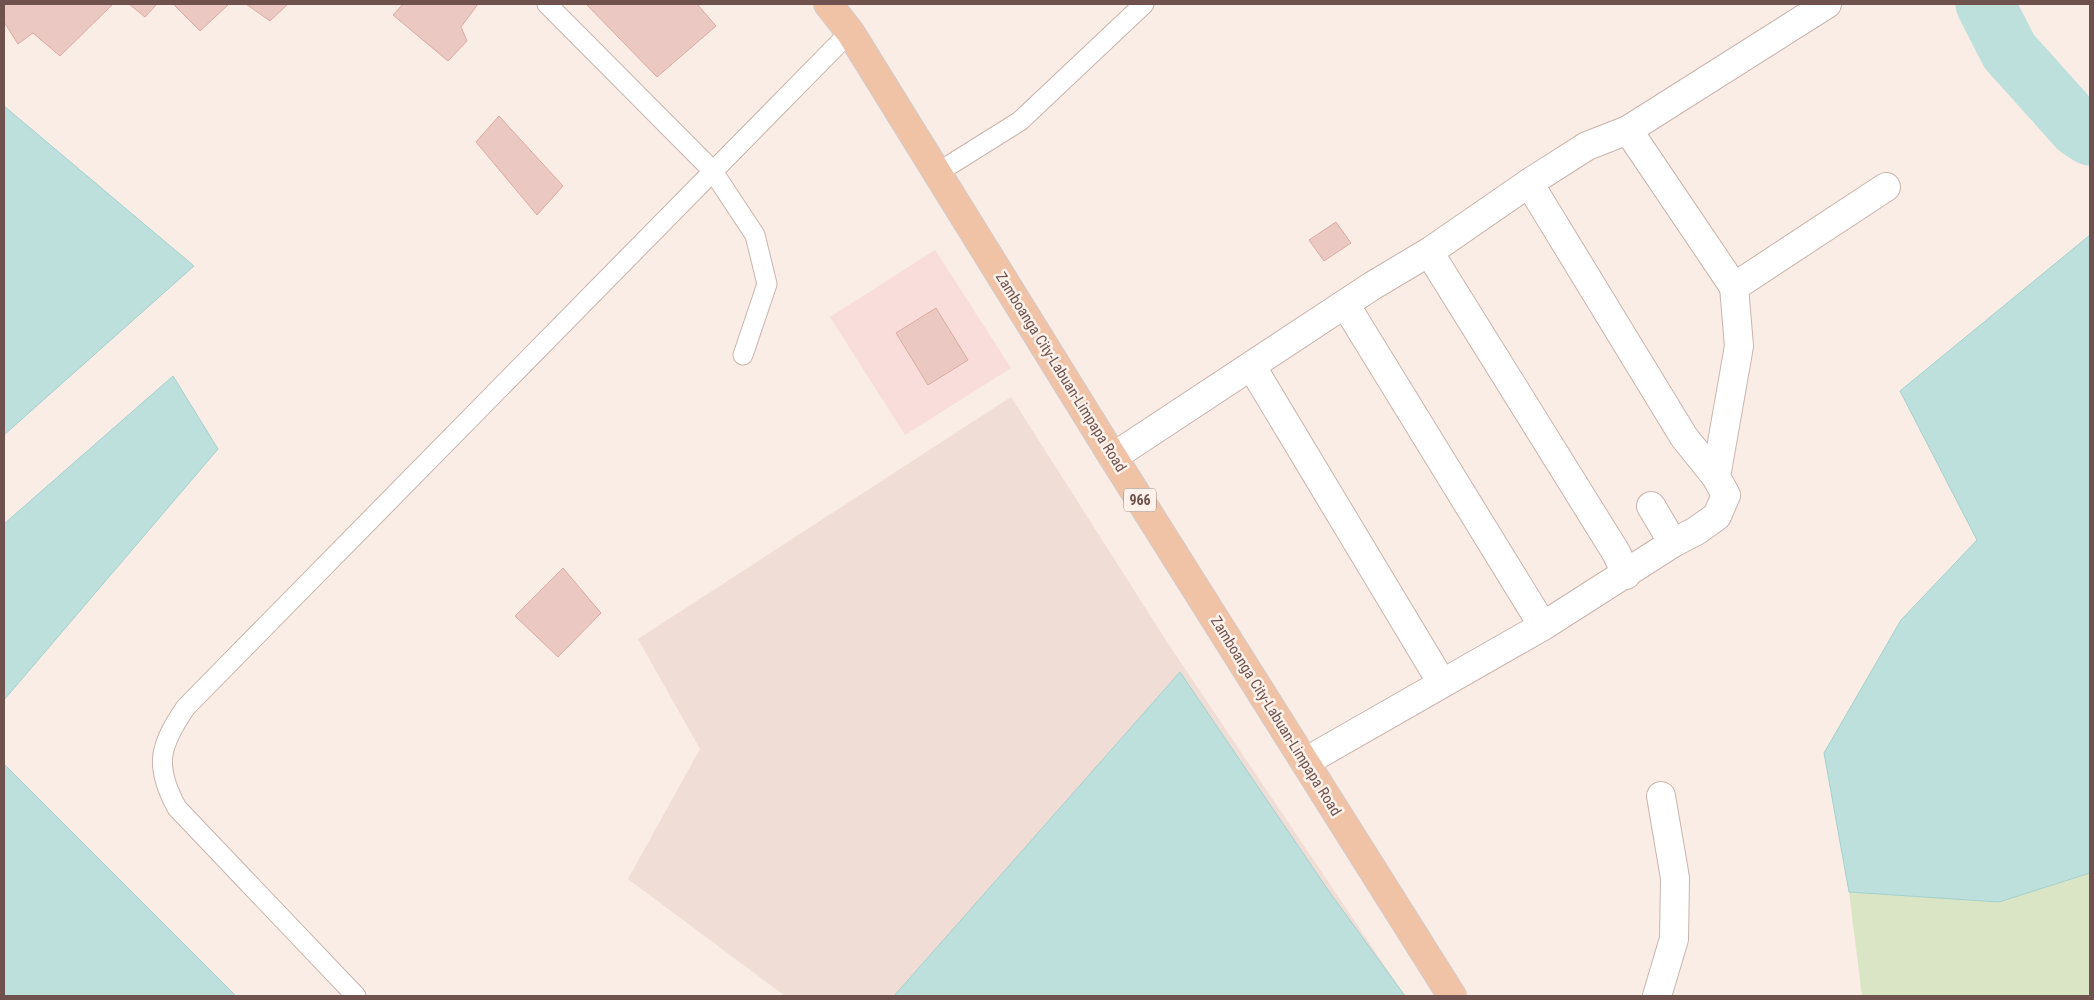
<svg xmlns="http://www.w3.org/2000/svg" width="2094" height="1000" font-family="'Roboto Condensed',sans-serif">
<rect width="100%" height="100%" fill="#f9ede6"/>
<path fill="#f0ddd5" d="M1011 397 1167 642 1405 996H785L628 879 700 749 638 639Z"/>
<path fill="#f8dddb" d="M935 250 1011 368 905 435 830 317Z"/>
<path fill="#dae5c6" d="M2090 873V996H1862L1849 892 1999 902Z"/>
<g fill="#bde0dd" stroke="#a4d1cd">
<path d="M4 106 194 266 4 435Z"/>
<path d="M2090 235V873L1999 902 1849 892 1824 753 1901 620 1977 540 1900 391Z"/>
<path d="M173 376 218 449 4 700V524Z"/>
<path d="M1180 672 1328 890 1405 996H894Z"/>
<path d="M4 764 236 996H4Z"/>
</g>
<g fill="none" stroke-linecap="round" stroke-linejoin="round">
<path stroke="#bde0dd" stroke-width="59" d="M1985 4 2009 51 2078 128 2090 136"/>
</g>
<g fill="#ebc8c1" stroke="#dcaba3">
<path d="M4 4H113L60 56 33 33 18 44 4 22Z"/>
<path d="M129 4H157L145 17Z"/>
<path d="M173 4H229L200 31Z"/>
<path d="M246 4H288L270 21Z"/>
<path d="M403 4H478L461 27 467 41 448 61 393 15Z"/>
<path d="M586 4H697L716 26 657 77Z"/>
<path d="M499 116 563 186 537 215 476 142Z"/>
<path d="M1336 222 1351 243 1324 261 1309 240Z"/>
<path d="M936 308 968 360 928 385 896 333Z"/>
<path d="M563 568 601 613 558 657 515 616Z"/>
</g>
<g fill="none" stroke-linecap="round" stroke-linejoin="round">
<g stroke="#c9b4ad" stroke-width="21">
<g id="service">
<path d="M547 4 712 170 755 235 767 284 743 355"/>
<path d="M937 173 1020 121 1144 4"/>
<path d="M356 996 177 808C154 766 159 746 186 707L850 32"/>
</g>
</g>
<g stroke="#c9b4ad" stroke-width="30">
<g id="minor">
<path d="M1628 130 1734 287"/>
<path d="M1529 183 1684 437 1716 477"/>
<path d="M1429 252 1617 554 1626 575"/>
<path d="M1345 304 1543 626"/>
<path d="M1252 367 1442 683"/>
<path d="M1113 457 1372 286 1429 252 1529 183 1587 146 1628 130 1827 4"/>
<path d="M1651 506 1673 543"/>
<path d="M1305 762 1543 626 1673 543 1696 531 1717 516 1726 495 1716 477 1739 346 1734 287 1886 187"/>
<path d="M1657 996 1674 939 1675 878 1661 796"/>
</g>
</g>
<g stroke="#d4cbca" stroke-width="30">
<path id="primary" d="M828 4 850 32 1113 457 1452 996"/>
</g>
<use href="#service" stroke="#fff" stroke-width="19"/>
<use href="#minor" stroke="#fff" stroke-width="28"/>
<use href="#primary" stroke="#f0c3a6" stroke-width="28"/>
</g>
<g text-anchor="middle" stroke-width="5" stroke-linejoin="round" paint-order="stroke">
<rect fill="#fdf2eb" stroke="#9a827d" stroke-width="1" x="1124" y="488.5" width="32" height="23" rx="4"/>
<g font-size="14" font-weight="bold" fill="#6f524e">
<text x="1140" y="505">966</text>
</g>
<g font-size="15" fill="#6f524e" stroke="#fdf2eb">
<text transform="translate(1061 372) rotate(58)" y="5">Zamboanga City-Labuan-Limpapa Road</text>
<text transform="translate(1276 716) rotate(58)" y="5">Zamboanga City-Labuan-Limpapa Road</text>
</g>
</g>
<rect width="2094" height="1000" fill="none" stroke="#6f524e" stroke-width="10"/>
</svg>
